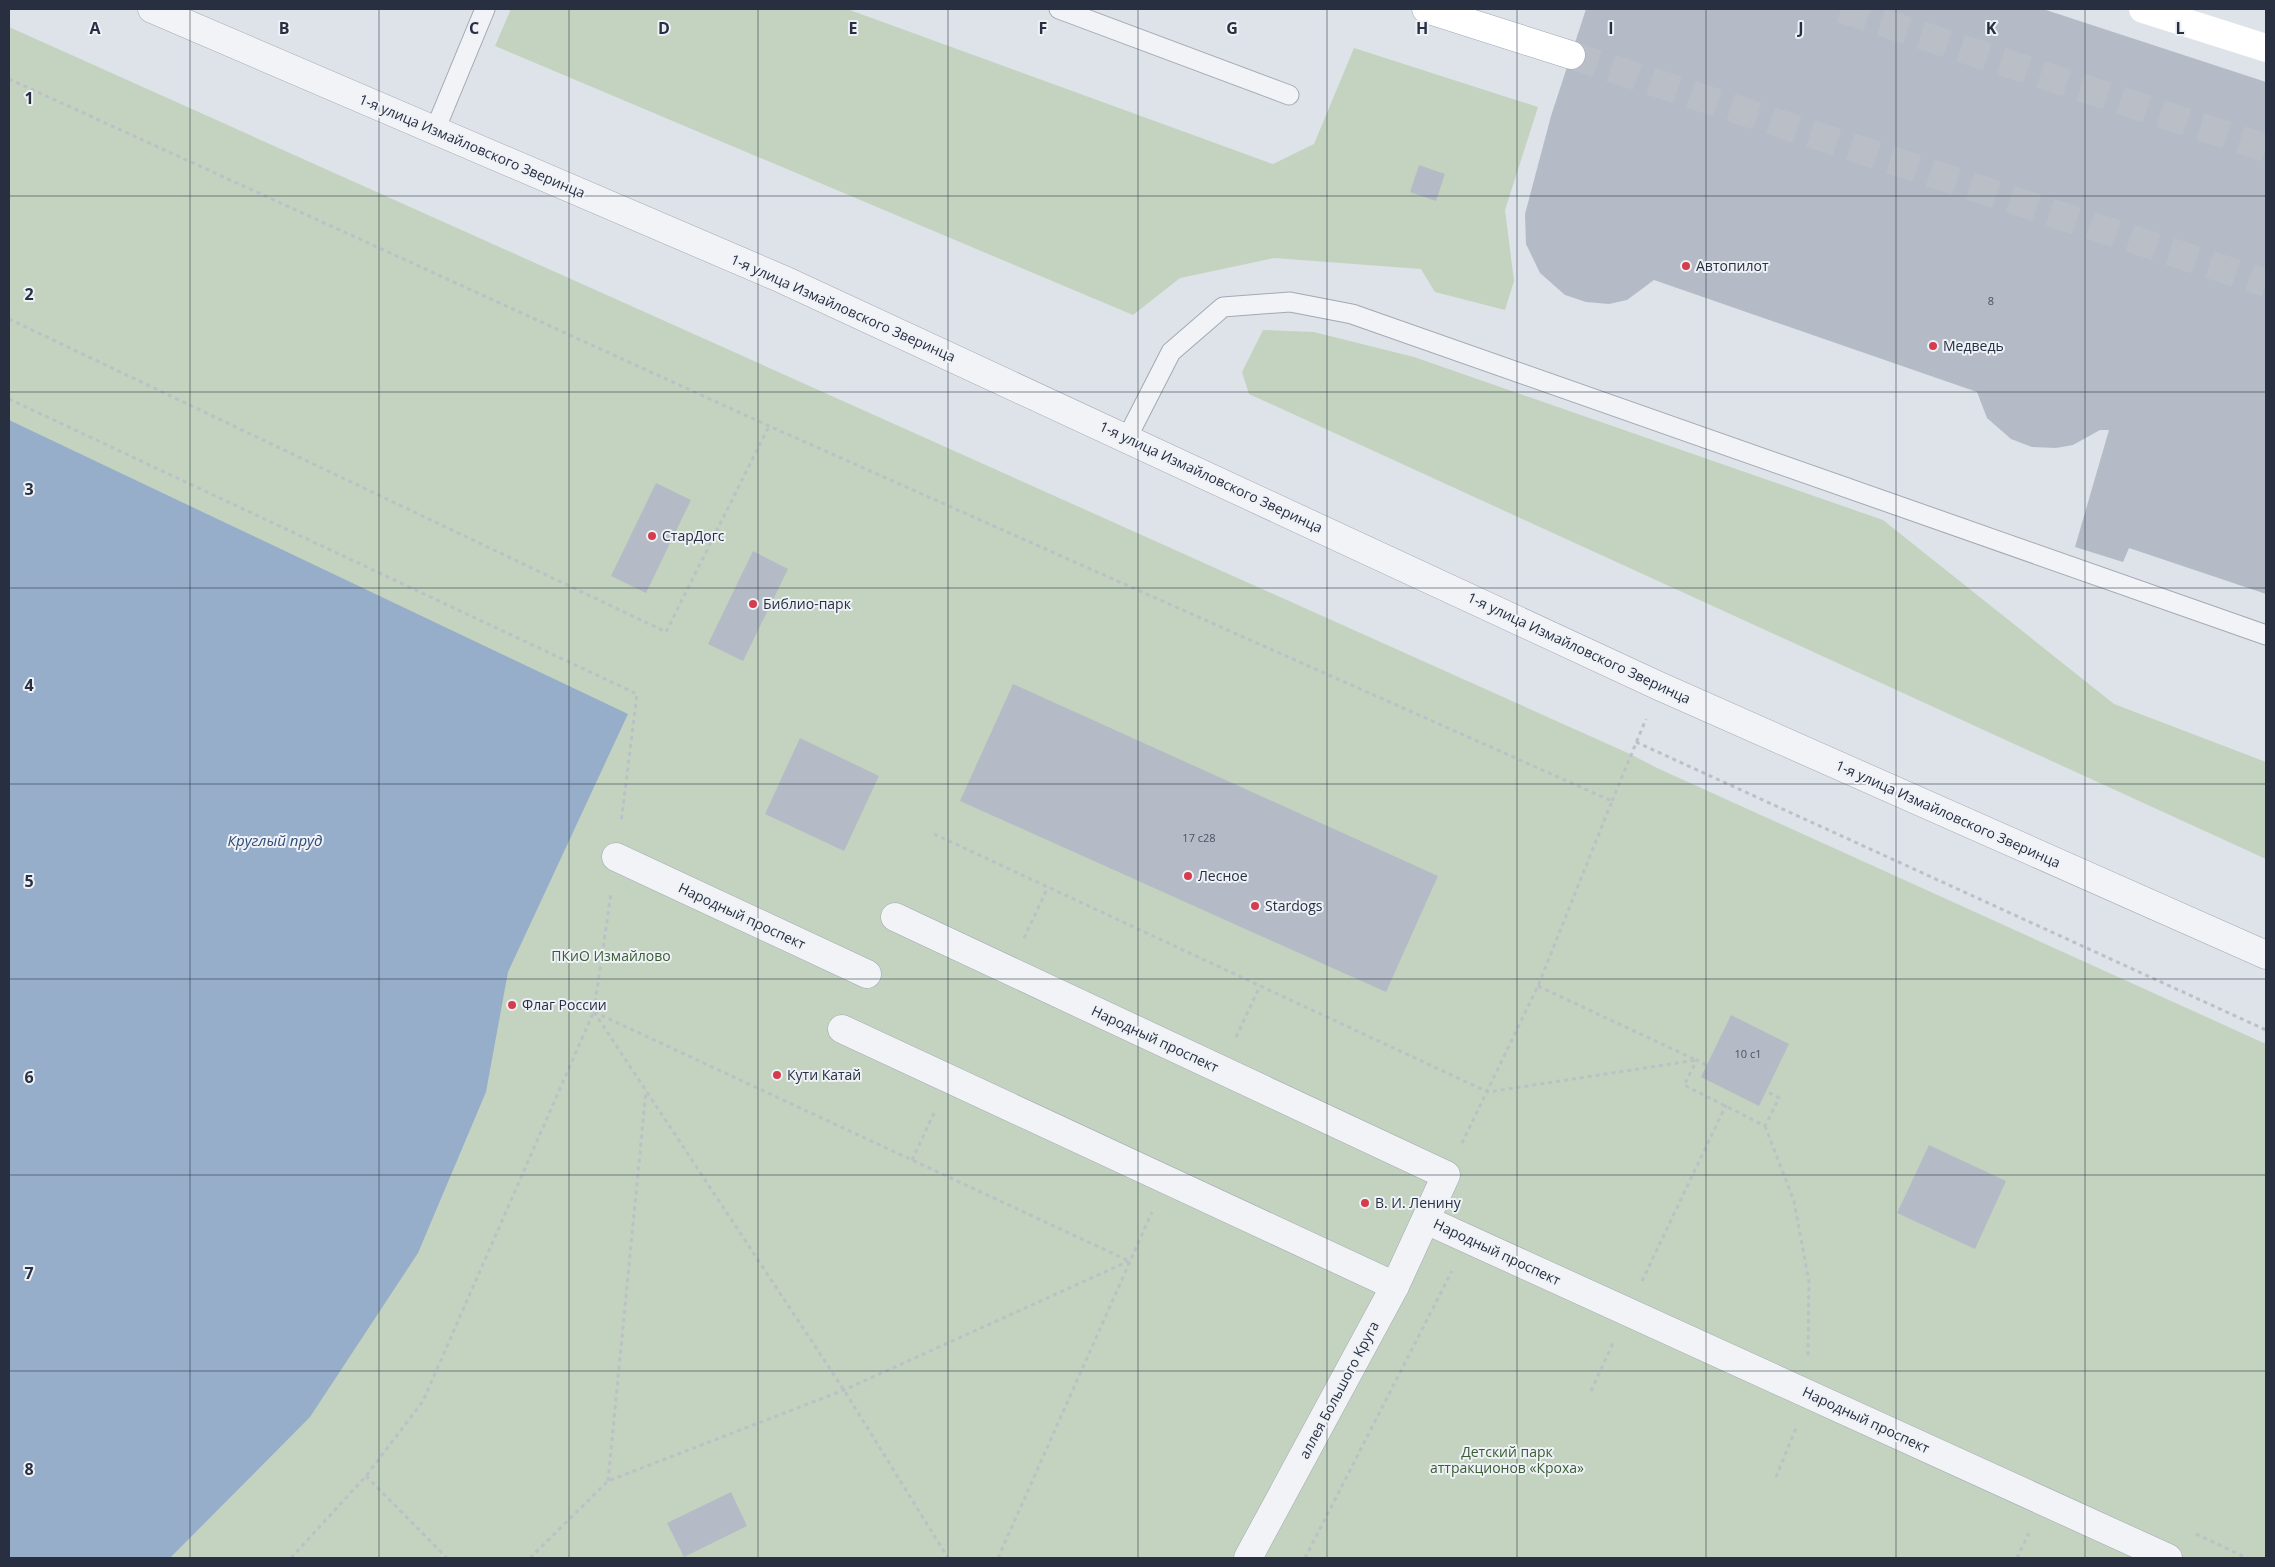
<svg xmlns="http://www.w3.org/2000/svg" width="2275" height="1567" font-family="'Open Sans',sans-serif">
<rect width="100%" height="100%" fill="#dee2e9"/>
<g fill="#c3d3bf">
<path d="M511 9H847L1273 164 1314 144 1354 48 1538 107 1505 210 1514 281 1505 310 1435 292 1421 269 1274 258 1180 278 1133 315 495 46Z"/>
<path d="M9 27 1630 754 1657 768 2266 1044V1558H9Z"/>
<path d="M1263 330 1314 332 1414 357 1883 520 2114 704 2266 762V859L1249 394 1242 372Z"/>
</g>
<path fill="#97aecb" d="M9 420 628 714 508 972 486 1092 418 1253 310 1417 170 1558H9Z"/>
<g fill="#b5bbc6">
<path d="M1586 9H2043L2266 82V594L2129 548 2123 562 2075 547 2109 430H2100L2073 445 2056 448 2032 447 2011 439 1987 418 1977 392 1654 280 1627 300 1609 304 1586 302 1565 295 1540 273 1526 244 1525 214 1551 116Z"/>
<path d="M1419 165 1445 174 1436 201 1410 192Z"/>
<path d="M656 483 691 500 646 593 611 576Z"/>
<path d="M753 551 788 569 743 661 708 644Z"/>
<path d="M1013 684 1438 876 1386 992 960 801Z"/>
<path d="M800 738 879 776 844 851 765 814Z"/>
<path d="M1731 1015 1789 1044 1759 1106 1701 1077Z"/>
<path d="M1929 1145 2006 1181 1975 1249 1897 1213Z"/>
<path d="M731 1492 747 1526 684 1557 667 1523Z"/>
</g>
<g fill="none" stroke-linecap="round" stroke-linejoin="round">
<g stroke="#b9bec7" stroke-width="28" stroke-dasharray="28 14" stroke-linecap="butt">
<path d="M1841 9 2266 148"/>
<path d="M1571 55 2266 283"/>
</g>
<g stroke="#a3a9b3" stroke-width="21">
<g id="service">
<path d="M1059 9 1289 95"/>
<path d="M435 130 485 9"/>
<path d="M1127 438 1171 352 1223 307 1290 302 1352 314 2266 635"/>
</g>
</g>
<g stroke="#a3a9b3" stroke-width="29">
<g id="pedestrian">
<path d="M616 857 867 974"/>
<path d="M895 917 1446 1175 1395 1286 1248 1558"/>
<path d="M842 1029 1395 1286"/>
<path d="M1426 1220 2168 1558"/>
</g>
</g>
<g stroke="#a3a9b3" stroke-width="29">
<path id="tertiary" d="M152 9 782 279 1659 686 2266 955"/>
</g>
<g stroke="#9da6b5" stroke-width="29">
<path id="primary" d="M1426 9 1571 55"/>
</g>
<g stroke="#bcc0c7" stroke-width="3" stroke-dasharray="4 4" stroke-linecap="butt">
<path d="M9 79 769 426 1612 801 1538 986 1462 1143"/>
<path d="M9 319 666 632 769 426"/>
<path d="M9 399 637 694 621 823"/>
<path d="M1636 742 2266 1030"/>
<path d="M1612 801 1646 719"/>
<path d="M934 834 1488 1092 1697 1060"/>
<path d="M1024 938 1048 887"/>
<path d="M1538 986 1696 1060"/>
<path d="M594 1012 844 1390 948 1558"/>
<path d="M594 1012 1129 1261"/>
<path d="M1236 1037 1260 986"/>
<path d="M1706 1065 1697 1060 1684 1085 1765 1126 1779 1098 1766 1091"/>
<path d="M1765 1126 1794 1201 1809 1282 1808 1356"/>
<path d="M912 1160 935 1111"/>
<path d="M1642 1281 1726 1105"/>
<path d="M1591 1391 1613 1343"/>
<path d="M366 1476 447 1558"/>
<path d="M1776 1477 1796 1428"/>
<path d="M608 1481 646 1091"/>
<path d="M2196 1534 2247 1558"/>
<path d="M291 1558 366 1476 423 1401 594 1011 611 893"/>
<path d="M530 1558 608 1481 844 1390 1129 1261"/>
<path d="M998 1558 1152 1212"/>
<path d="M1305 1558 1452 1271"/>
<path d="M2017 1558 2029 1533"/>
</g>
<use href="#service" stroke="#f1f3f7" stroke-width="19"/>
<use href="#pedestrian" stroke="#f1f3f7" stroke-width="28"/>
<use href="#tertiary" stroke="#f1f3f7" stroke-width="28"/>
<path stroke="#fff" stroke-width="28" d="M2143 9 2266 48"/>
<use href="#primary" stroke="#fff" stroke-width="28"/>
</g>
<path fill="none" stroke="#272f40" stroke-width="1" stroke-opacity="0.55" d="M190 9V1558M379 9V1558M569 9V1558M758 9V1558M948 9V1558M1138 9V1558M1327 9V1558M1517 9V1558M1706 9V1558M1896 9V1558M2085 9V1558M9 196H2266M9 392H2266M9 588H2266M9 784H2266M9 979H2266M9 1175H2266M9 1371H2266"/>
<g fill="#d53c4d" stroke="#eef1f6" stroke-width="2">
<circle cx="1686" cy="266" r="5"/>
<circle cx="1933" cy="346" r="5"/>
<circle cx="652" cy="536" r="5"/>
<circle cx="753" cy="604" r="5"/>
<circle cx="1188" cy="876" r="5"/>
<circle cx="1255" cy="906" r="5"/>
<circle cx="512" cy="1005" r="5"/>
<circle cx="777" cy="1075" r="5"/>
<circle cx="1365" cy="1203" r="5"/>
</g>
<g text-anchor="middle" stroke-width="4" stroke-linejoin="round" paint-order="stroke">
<g font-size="11" fill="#4a5262">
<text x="1991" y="305">8</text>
<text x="1199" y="842">17 с28</text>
<text x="1748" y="1058">10 с1</text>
</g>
<g font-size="14" fill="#272f40" stroke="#eef1f6">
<text transform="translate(472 146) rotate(23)" y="5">1-я улица Измайловского Зверинца</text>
<text transform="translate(843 308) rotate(24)" y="5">1-я улица Измайловского Зверинца</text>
<text transform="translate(1211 477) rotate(25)" y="5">1-я улица Измайловского Зверинца</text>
<text transform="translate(1579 648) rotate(25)" y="5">1-я улица Измайловского Зверинца</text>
<text transform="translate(1948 814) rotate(24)" y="5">1-я улица Измайловского Зверинца</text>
<text transform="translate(742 916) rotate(25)" y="5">Народный проспект</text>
<text transform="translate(1155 1039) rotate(25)" y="5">Народный проспект</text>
<text transform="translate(1497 1252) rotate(25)" y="5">Народный проспект</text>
<text transform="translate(1339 1390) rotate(-62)" y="5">аллея Большого Круга</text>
<text transform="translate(1866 1420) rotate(25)" y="5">Народный проспект</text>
</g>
<g font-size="14" fill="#272f40" stroke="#eef1f6" text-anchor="start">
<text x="1696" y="271">Автопилот</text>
<text x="1943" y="351">Медведь</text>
<text x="662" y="541">СтарДогс</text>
<text x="763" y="609">Библио-парк</text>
<text x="1198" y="881">Лесное</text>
<text x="1265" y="911">Stardogs</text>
<text x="522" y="1010">Флаг России</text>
<text x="787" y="1080">Кути Катай</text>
<text x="1375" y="1208">В. И. Ленину</text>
</g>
<g font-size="14" fill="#395d33" stroke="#eef1f6">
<text x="611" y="961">ПКиО Измайлово</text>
<text x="1507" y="1457">Детский парк<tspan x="1507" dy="16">аттракционов «Кроха»</tspan></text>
</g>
<g font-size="15" font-style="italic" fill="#2f4c76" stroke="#eef1f6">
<text x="275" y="846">Круглый пруд</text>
</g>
</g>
<g font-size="16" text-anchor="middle" font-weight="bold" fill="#272f40" stroke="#eef1f6" stroke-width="4" stroke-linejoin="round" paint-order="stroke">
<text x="95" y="34">A</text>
<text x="284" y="34">B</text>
<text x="474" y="34">C</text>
<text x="664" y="34">D</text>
<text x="853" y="34">E</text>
<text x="1043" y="34">F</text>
<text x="1232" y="34">G</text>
<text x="1422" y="34">H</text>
<text x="1611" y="34">I</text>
<text x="1801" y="34">J</text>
<text x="1991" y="34">K</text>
<text x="2180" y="34">L</text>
<text x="29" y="104">1</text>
<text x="29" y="300">2</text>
<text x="29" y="495">3</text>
<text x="29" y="691">4</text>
<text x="29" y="887">5</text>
<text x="29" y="1083">6</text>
<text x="29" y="1279">7</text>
<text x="29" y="1475">8</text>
</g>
<rect width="2275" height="1567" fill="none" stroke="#272f40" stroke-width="20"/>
</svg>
